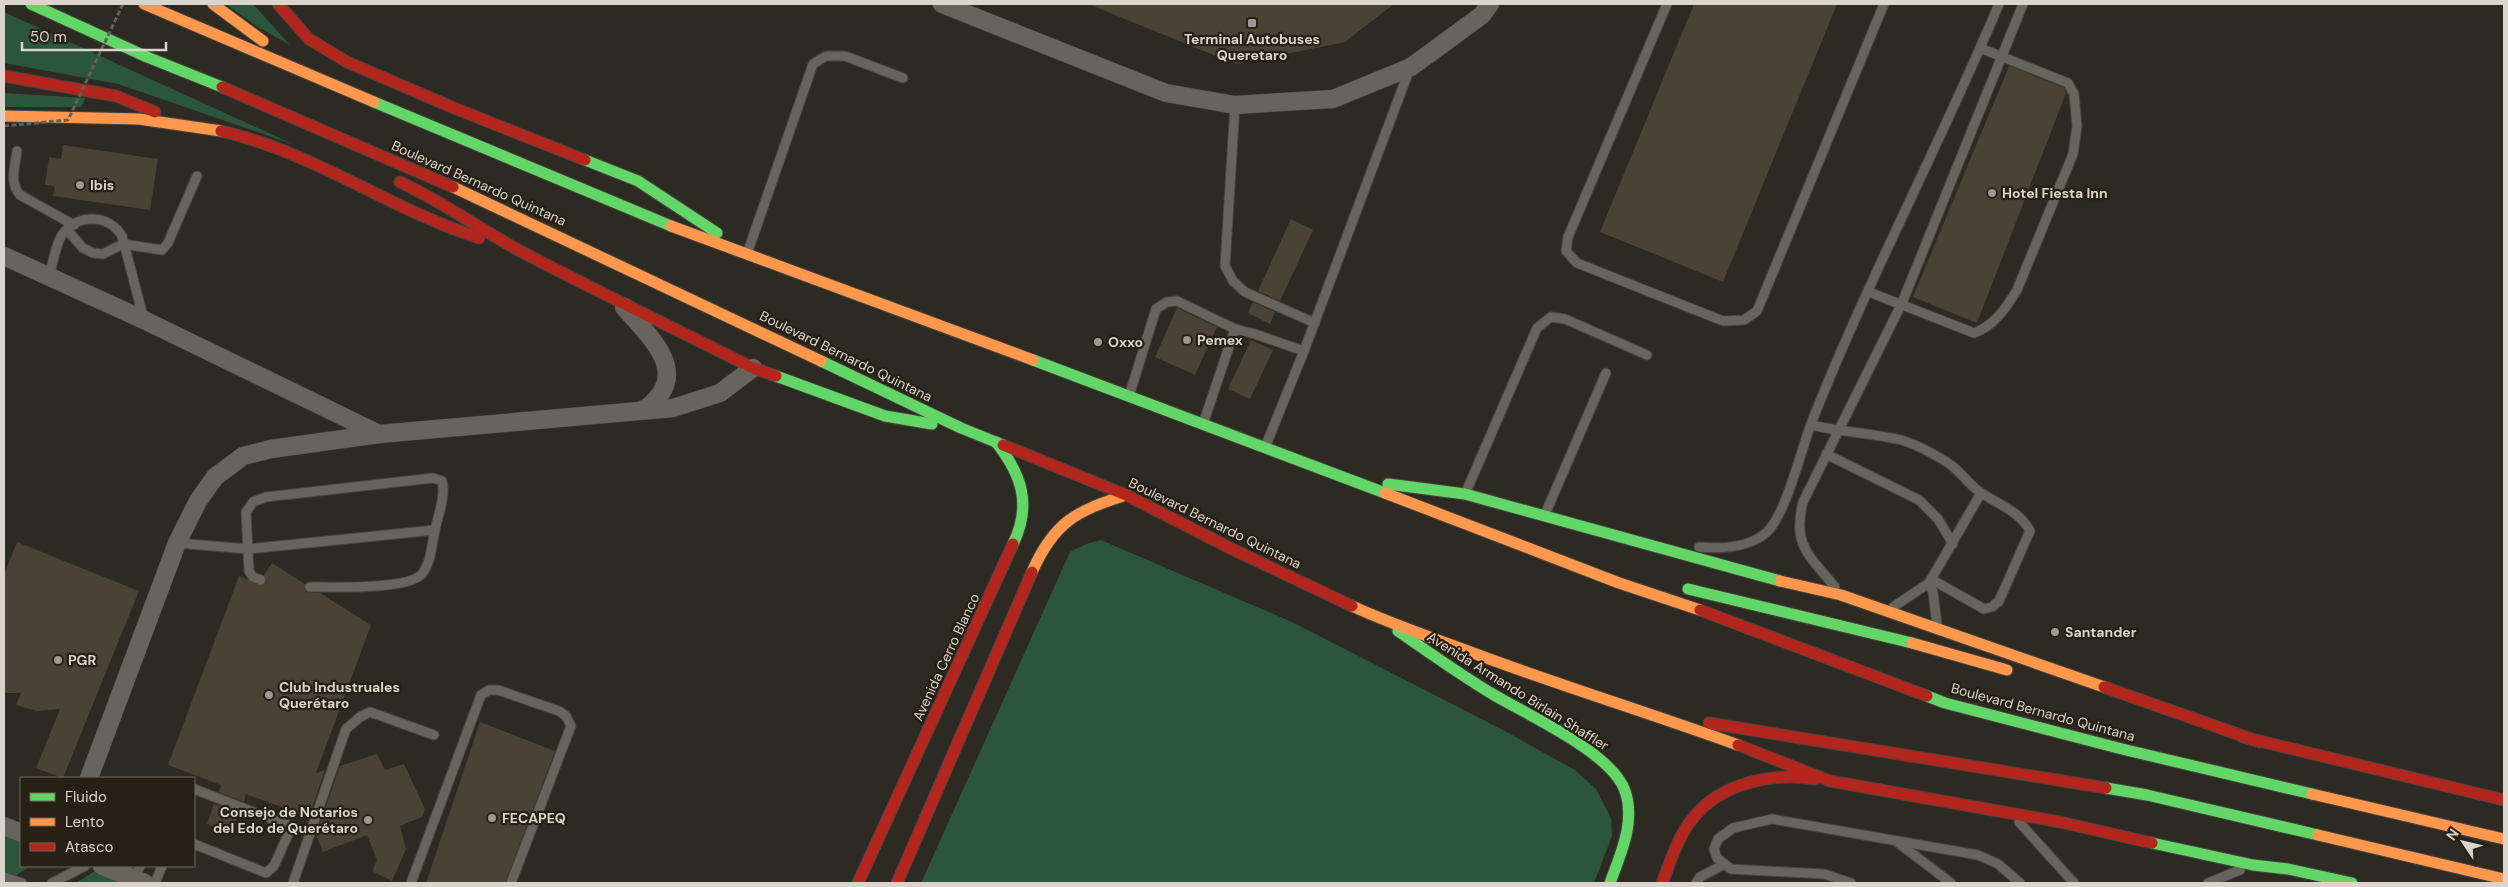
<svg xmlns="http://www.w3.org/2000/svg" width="2508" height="887" font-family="'DM Sans',sans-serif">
<rect width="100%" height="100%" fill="#2d2923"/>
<g fill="#2b563b">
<path d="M226 4H253L290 45 258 27Z"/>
<path d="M4 12 295 145 118 84 4 63Z"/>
<path d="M4 93 86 98 81 107H4Z"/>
<path d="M1101 540 1292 622 1501 729 1575 770 1596 789 1611 818 1612 836 1594 883H921L1070 552 1086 544Z"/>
<path d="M4 831 21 838V866H30L4 883Z"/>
<path d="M98 869 133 883H76Z"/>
</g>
<g fill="#494235">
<path d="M1088 4H1394L1345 42 1236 64Z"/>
<path d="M1694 4H1837L1723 282 1600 232Z"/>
<path d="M2009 66 2064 88 2066 93 1977 323 1913 297Z"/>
<path d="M63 145 158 159 150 210 53 196 55 186 45 185 49 157 61 159Z"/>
<path d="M1291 219 1313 230 1280 301 1258 291Z"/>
<path d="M1253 302 1275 312 1270 324 1248 313Z"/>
<path d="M1177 308 1217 327 1195 375 1155 357Z"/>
<path d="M1251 340 1273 350 1250 399 1228 389Z"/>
<path d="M17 542 139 591 63 778 36 768 60 709 37 711 16 705 21 693H4V575Z"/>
<path d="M272 563 305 584 306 592 320 593 371 625 316 773 325 770 309 817 246 794 244 802 219 792 221 785 168 765 239 576 262 586 267 582 264 575Z"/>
<path d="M480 722 555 751 505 883H426Z"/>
<path d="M377 754 385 770 404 764 425 809 422 817 400 826 406 849 392 881 372 871 377 860 367 835 323 852 316 835 340 766Z"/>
<path d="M214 804 239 813 232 834 207 824Z"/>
</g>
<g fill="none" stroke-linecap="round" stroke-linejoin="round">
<g stroke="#48443f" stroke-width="11">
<g id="lane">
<path d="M1667 4 1568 237 1566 251 1577 263 1723 321 1744 320 1757 311 1884 4"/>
<path d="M1235 105 1225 266 1233 281 1245 292 1315 323"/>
<path d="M17 151C15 167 9 182 20 195L74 225"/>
<path d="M67 230 83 248 93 253 103 254 123 244 162 250 168 243 197 176"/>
<path d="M748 251 813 64 826 56H845L903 78"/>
<path d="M49 276C53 264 55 246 62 235 77 213 109 214 122 236L144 320"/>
<path d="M1869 292 1974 333C1994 326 2006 308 2017 290L2073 154 2077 126 2074 94 2068 83 1980 48"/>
<path d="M1304 351 1410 68"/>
<path d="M1130 393 1156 309 1167 302 1177 301 1235 329"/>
<path d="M1204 421 1235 329 1255 334 1304 351 1266 445"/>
<path d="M1811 425C1841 432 1872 433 1901 440 1916 444 1947 460 1958 471 1965 478 1971 486 1980 492 1997 504 2020 511 2030 531L1999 601 1992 607 1984 609 1931 579"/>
<path d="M1826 454 1919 500 1938 519 1953 544"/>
<path d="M1466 492 1537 328 1551 317 1565 319 1647 355"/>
<path d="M1546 512 1606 373"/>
<path d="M177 543 248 549 435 530"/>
<path d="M1699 547C1721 549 1749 548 1767 532 1786 514 1801 450 1811 424 1867 281 1940 145 1999 4"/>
<path d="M261 580 253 577 249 571 246 512 253 502 266 497 433 478 442 481C446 496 438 515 435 530 432 543 431 563 422 574 408 590 332 587 310 587"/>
<path d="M1929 583 1933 592 1937 625"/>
<path d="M1835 587C1809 555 1792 545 1803 502L1902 303 2023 4"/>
<path d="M1893 607 1929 583 1981 493"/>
<path d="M194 789 287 825 290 830 274 866 266 873 194 844"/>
<path d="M2019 822 2074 883"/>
<path d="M1897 842 1951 883"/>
<path d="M4 877 22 883"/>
<path d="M134 879 140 866"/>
<path d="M52 883 85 866"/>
<path d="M155 883 162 866"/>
<path d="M293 883 346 729 360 717 370 712 434 735"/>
<path d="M411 883 481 695 489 690H498L559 711 566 716 571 726 511 883"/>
<path d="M1696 883 1700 877 1723 865"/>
<path d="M1851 883 1824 874 1731 869 1717 858 1714 849 1718 839 1733 828 1772 819 1978 855 1998 864 2020 883"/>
<path d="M2208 883 2240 870"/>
</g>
</g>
<g stroke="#48443f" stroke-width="19">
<g id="street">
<path d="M942 4 1166 93 1235 105 1333 99 1411 67 1482 15 1490 4"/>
<path d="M4 256 144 320 379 434"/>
<path d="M624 307C642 329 682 362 661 393 656 400 650 408 641 410"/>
<path d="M89 778 177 543 198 501 215 477 243 456 271 449 379 434 673 408 720 393 753 368"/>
<path d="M4 826 21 833"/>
<path d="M102 866 145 883"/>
</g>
</g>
<g stroke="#48443f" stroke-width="13">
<g id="fast">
<path d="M31 4 147 57 222 87"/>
<path d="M374 102 671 226"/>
<path d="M585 160 638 181 717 233"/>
<path d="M1033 360 1385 493"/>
<path d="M821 361 961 428 1003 445"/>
<path d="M776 376 885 416 932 424"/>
<path d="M996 442C1022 475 1032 505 1013 544"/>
<path d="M1388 484 1465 494 1780 581"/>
<path d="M1688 589 1912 643"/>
<path d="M1398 631C1428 652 1458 673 1489 692 1525 714 1612 752 1625 791 1636 822 1620 855 1610 883"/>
<path d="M1927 696 1945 703 2122 749 2312 794"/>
<path d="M2106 788 2147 795 2318 835"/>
<path d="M2152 843 2253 865 2288 869 2352 883"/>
</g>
</g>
<g stroke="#48443f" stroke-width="13">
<g id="slow">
<path d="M144 4 374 102"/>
<path d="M213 4 263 41"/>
<path d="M4 116 139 119 221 131"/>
<path d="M453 187 821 361"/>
<path d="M671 226 1033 360"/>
<path d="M1385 493 1619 583 1700 610"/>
<path d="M1032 572C1054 522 1076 511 1126 495"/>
<path d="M1780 581 1841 595 2104 687"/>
<path d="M1352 606C1389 623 1427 636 1465 650 1555 684 1647 712 1738 745"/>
<path d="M1912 643 2007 670"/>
<path d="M2312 794 2504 839"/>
<path d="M2318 835 2504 879"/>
</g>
</g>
<g stroke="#48443f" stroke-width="13">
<g id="jam">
<path d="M278 4 309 39 347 62 454 108 585 160"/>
<path d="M4 76 116 96 155 112"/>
<path d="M222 87 453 187"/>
<path d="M221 131C313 152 390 209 479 238"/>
<path d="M400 182C443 202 481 230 522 252 598 292 676 329 753 368L776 376"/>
<path d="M1003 445 1126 495 1234 550 1352 606"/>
<path d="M1700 610 1927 696"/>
<path d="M2104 687 2260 742"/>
<path d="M1709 723 2106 788"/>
<path d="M2243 737 2504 800"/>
<path d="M1738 745 1830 781 2060 822 2152 843"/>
<path d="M858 883 1013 544"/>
<path d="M897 883 1032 572"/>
<path d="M1662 883C1671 861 1678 835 1694 817 1721 783 1774 772 1815 779"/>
</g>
</g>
<use href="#lane" stroke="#67645e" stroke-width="9"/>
<use href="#street" stroke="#67645e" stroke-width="18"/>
<use href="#fast" stroke="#63d668" stroke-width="11"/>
<use href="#slow" stroke="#ff974d" stroke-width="11"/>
<use href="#jam" stroke="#b3261e" stroke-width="11"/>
<path stroke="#635f5a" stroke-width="3" stroke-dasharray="5 2.5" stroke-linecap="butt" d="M4 126 68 120 123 4"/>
</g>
<g fill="#9d9892" stroke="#282015" stroke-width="2">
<rect x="1247" y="18" width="10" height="10" rx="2.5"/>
<circle cx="80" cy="185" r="5"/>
<circle cx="1992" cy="193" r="5"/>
<circle cx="1187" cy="340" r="5"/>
<circle cx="1098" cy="342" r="5"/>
<circle cx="2055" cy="632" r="5"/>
<circle cx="58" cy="660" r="5"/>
<circle cx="269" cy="695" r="5"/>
<circle cx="492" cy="818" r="5"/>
<circle cx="368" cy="820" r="5"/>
</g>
<g text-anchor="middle" stroke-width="4.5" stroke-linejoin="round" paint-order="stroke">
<g font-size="14" font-weight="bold" fill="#dad4cd" stroke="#282015" text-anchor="start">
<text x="1252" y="44" text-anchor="middle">Terminal Autobuses<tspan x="1252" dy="16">Queretaro</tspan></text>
<text x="90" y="190">Ibis</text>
<text x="2002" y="198">Hotel Fiesta Inn</text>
<text x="1197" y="345">Pemex</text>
<text x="1108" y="347">Oxxo</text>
<text x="2065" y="637">Santander</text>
<text x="68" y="665">PGR</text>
<text x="279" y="692">Club Industruales<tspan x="279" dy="16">Querétaro</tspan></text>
<text x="358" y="817" text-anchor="end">Consejo de Notarios<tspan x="358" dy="16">del Edo de Querétaro</tspan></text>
<text x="502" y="823">FECAPEQ</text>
</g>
<g font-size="14" fill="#dad4cd" stroke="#282015">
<text transform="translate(479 183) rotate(24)" y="5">Boulevard Bernardo Quintana</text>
<text transform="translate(846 356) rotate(26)" y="5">Boulevard Bernardo Quintana</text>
<text transform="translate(1215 523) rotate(26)" y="5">Boulevard Bernardo Quintana</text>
<text transform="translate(946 657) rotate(-65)" y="5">Avenida Cerro Blanco</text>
<text transform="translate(1518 691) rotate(32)" y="5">Avenida Armando Birlain Shaffler</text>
<text transform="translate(2043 712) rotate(15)" y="5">Boulevard Bernardo Quintana</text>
</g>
</g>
<rect width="2508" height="887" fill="none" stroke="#dad4cd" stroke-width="10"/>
<rect x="20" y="777" width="175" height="90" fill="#282015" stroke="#6f685f"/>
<rect x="30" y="793" width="25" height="8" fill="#63d668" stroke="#6f685f"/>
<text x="65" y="802" font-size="15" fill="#dad4cd">Fluido</text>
<rect x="30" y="818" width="25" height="8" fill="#ff974d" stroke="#6f685f"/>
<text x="65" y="827" font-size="15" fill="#dad4cd">Lento</text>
<rect x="30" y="843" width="25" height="8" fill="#b3261e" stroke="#6f685f"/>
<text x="65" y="852" font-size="15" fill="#dad4cd">Atasco</text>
<g transform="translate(2463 842) rotate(305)" stroke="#282015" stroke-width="4" paint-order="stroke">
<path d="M0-4L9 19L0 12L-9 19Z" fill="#dad4cd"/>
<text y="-8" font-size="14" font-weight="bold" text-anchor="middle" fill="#dad4cd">N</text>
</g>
<path d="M22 42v8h144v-8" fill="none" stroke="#dad4cd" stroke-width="2.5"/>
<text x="30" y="42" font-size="15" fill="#dad4cd" stroke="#282015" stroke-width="4" paint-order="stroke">50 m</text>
</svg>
